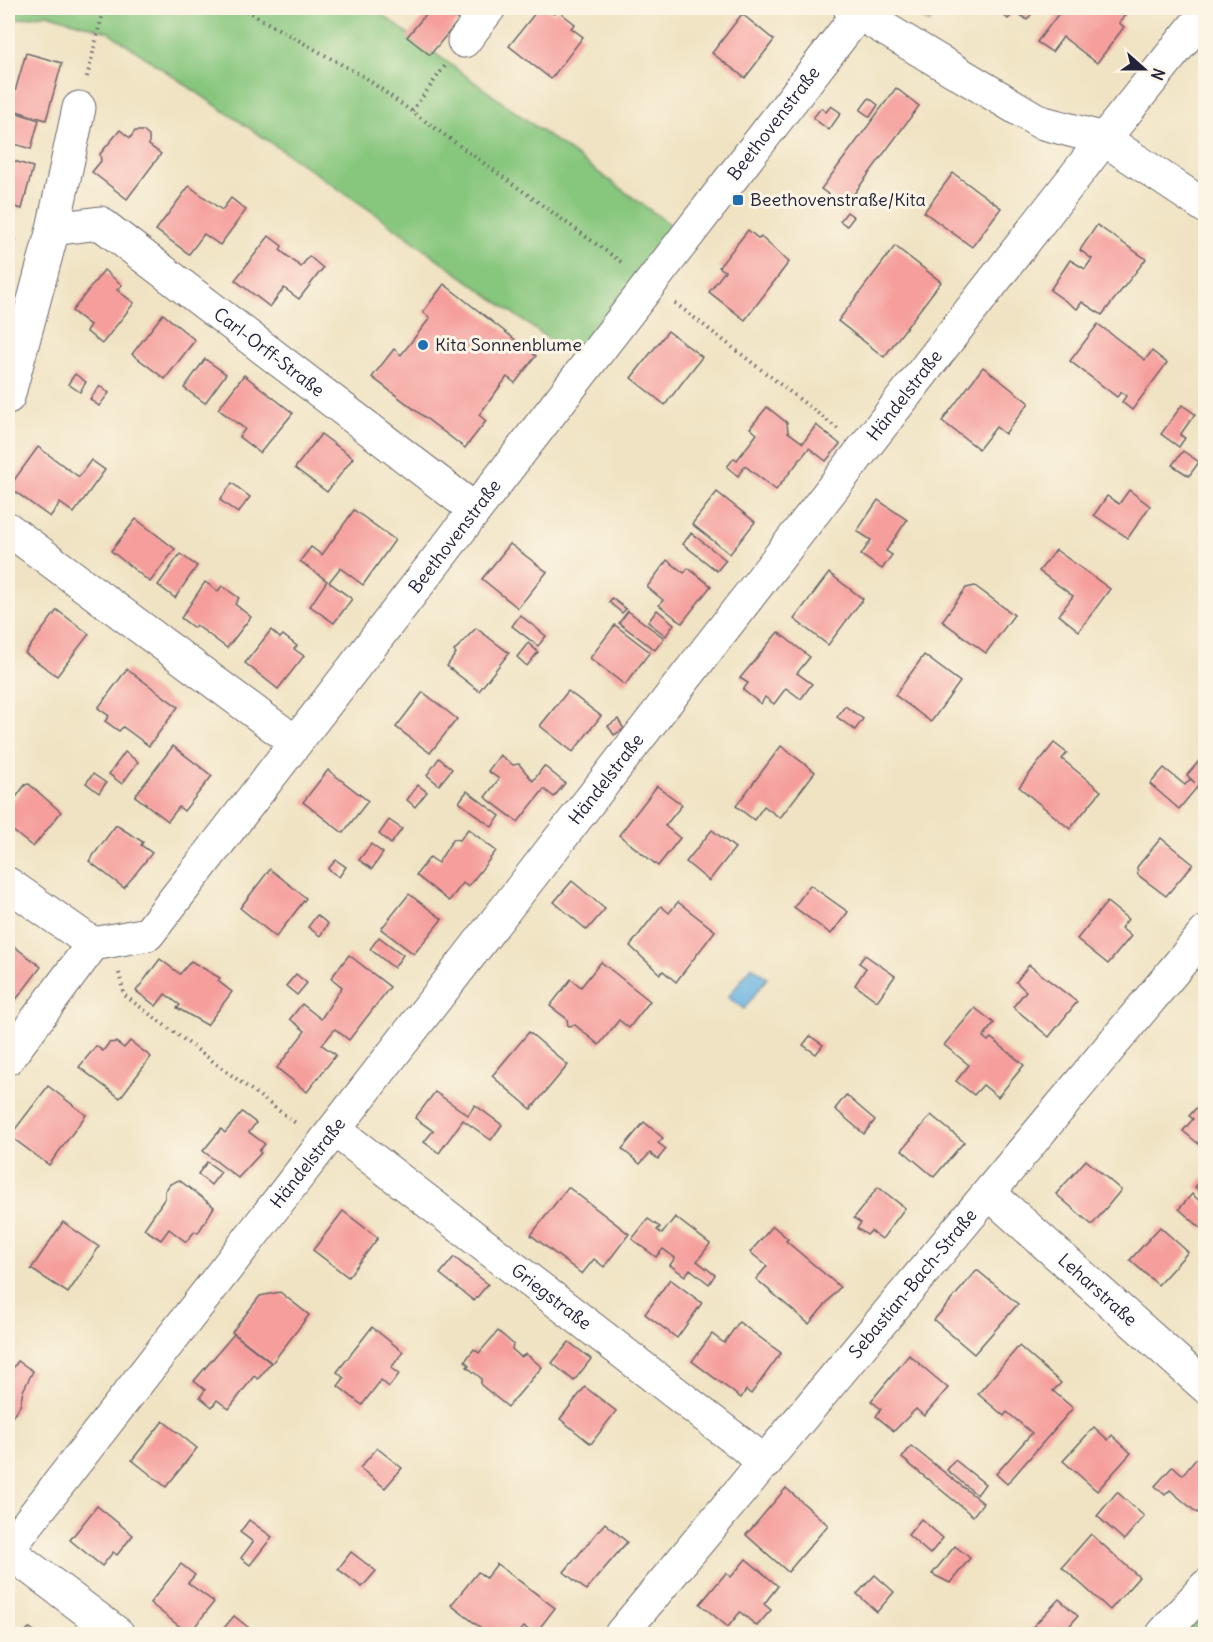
<svg xmlns="http://www.w3.org/2000/svg" width="1213" height="1642" font-family="Delius,sans-serif">
<rect width="100%" height="100%" fill="#fcf5e5"/>
<filter id="ink" filterUnits="userSpaceOnUse"><feTurbulence type="fractalNoise" baseFrequency=".0167" numOctaves="2"/><feDisplacementMap in="SourceGraphic" scale="12" xChannelSelector="R" yChannelSelector="G"/><feConvolveMatrix kernelMatrix="1 2 1 2 8 2 1 2 1" color-interpolation-filters="sRGB"/></filter>
<filter id="wash" filterUnits="userSpaceOnUse"><feTurbulence type="fractalNoise" baseFrequency=".008" numOctaves="4" result="noise"/><feDisplacementMap in="SourceGraphic" scale="24" xChannelSelector="R" yChannelSelector="G"/><feGaussianBlur stdDeviation="1.35" result="paint"/><feColorMatrix in="noise" values="0 0 0 0 0 0 0 0 0 0 0 0 0 0 0 0 0 1.4 0 .05"/><feComposite in="paint" operator="in"/></filter>
<g filter="url(#wash)">
<rect width="100%" height="100%" fill="#f0e3c3"/>
<g fill="#86c67d" stroke="#54745c" stroke-width="1.5">
<path d="M8 8H373L687 237 588 364 561 348 377 215 108 32 47 14 8 21Z"/>
<path d="M1205 1586V1634H1163Z"/>
</g>
<path fill="#6cab6c" stroke="#476654" stroke-width="1.5" d="M907 8H940L929 23Z"/>
<path fill="#68b3e0" stroke="#456a8e" stroke-width="1.5" d="M752 966 767 978 744 1009 728 997Z"/>
<g id="blocks">
<g fill="#f59e9c">
<path d="M431 8H443L459 20 430 55 407 37Z"/>
<path d="M539 8H545L554 14 557 10 575 24 571 28 583 37 551 79 509 46Z"/>
<path d="M994 8H1036L1027 20 1015 11 1008 19Z"/>
<path d="M1063 8H1130L1119 23 1124 27 1097 63 1063 37 1052 52 1037 42Z"/>
<path d="M742 14 774 40 745 78 712 53Z"/>
<path d="M26 53 62 63 46 120 10 109Z"/>
<path d="M896 88 919 106 845 206 821 189Z"/>
<path d="M869 98 878 105 870 117 860 110Z"/>
<path d="M831 106 841 113 829 130 813 118 821 108 826 112Z"/>
<path d="M8 110 39 120 31 149 8 142Z"/>
<path d="M120 130 130 138 135 131H143L149 136V145L161 154 127 199 92 172 101 161 100 154Z"/>
<path d="M8 159 33 167 22 209 8 205Z"/>
<path d="M953 173 1001 208 972 247 924 212Z"/>
<path d="M189 186 222 210 231 198 246 210 220 245 204 234 189 254 156 230Z"/>
<path d="M847 212 854 217 847 226 840 221Z"/>
<path d="M1097 225 1146 259 1102 315 1082 302 1077 309 1050 290 1070 260 1085 269 1087 266 1092 259 1080 250Z"/>
<path d="M748 230 759 239 761 237 789 262 745 320 709 292 725 271 719 267Z"/>
<path d="M269 236 282 246 280 250 301 267 309 256 323 268 299 299 284 288 270 307 235 280Z"/>
<path d="M8 238 16 240 8 266Z"/>
<path d="M895 246 941 282 884 357 838 321Z"/>
<path d="M104 270 122 285 117 290 134 303 102 344 86 331 90 325 72 311Z"/>
<path d="M444 284 536 356 515 383 507 377 479 415 486 421 465 448 372 377 394 349 401 355 430 318 423 312Z"/>
<path d="M163 314 195 340 165 379 132 354Z"/>
<path d="M1098 324 1145 360 1152 351 1167 363 1132 410 1122 402 1126 396 1121 392 1117 397 1070 361Z"/>
<path d="M668 331 702 357 665 405 631 378Z"/>
<path d="M205 359 226 374 205 403 184 388Z"/>
<path d="M983 367 1029 403 1005 434 996 427 979 449 942 421Z"/>
<path d="M75 374 86 382 80 392 68 384Z"/>
<path d="M244 375 293 413 260 453 239 437 245 429 218 409Z"/>
<path d="M100 386 109 393 99 406 90 399Z"/>
<path d="M1182 405 1195 414 1180 435 1185 438 1179 447 1161 434Z"/>
<path d="M767 407 787 423 788 432 803 443 816 425 840 444 826 461 809 448 776 490 745 466 738 476 727 467 734 458 737 460 757 434 750 428Z"/>
<path d="M321 434 353 458 327 492 295 468Z"/>
<path d="M38 447 79 477 91 460 105 470 74 513 60 503 50 517 9 487Z"/>
<path d="M1183 451 1199 462 1189 476 1172 465Z"/>
<path d="M232 483 250 497 238 513 220 500Z"/>
<path d="M1129 490 1150 506 1128 538 1094 515 1107 496 1119 504Z"/>
<path d="M717 492 755 522 730 554 692 524Z"/>
<path d="M878 500 907 520 886 551 892 555 882 569 861 555 871 540 857 531Z"/>
<path d="M354 510 395 540 363 585 340 568 329 582 352 599 334 623 310 606 327 581 300 561 311 547 322 555Z"/>
<path d="M136 519 175 549 150 582 111 551Z"/>
<path d="M691 533 726 560 717 571 683 544Z"/>
<path d="M510 544 547 572 518 608 482 579Z"/>
<path d="M1056 550 1110 589 1079 631 1059 615 1073 596 1039 571Z"/>
<path d="M180 554 197 566 175 598 158 585Z"/>
<path d="M667 560 684 573 688 568 711 586 682 623 659 605 663 600 647 587Z"/>
<path d="M829 573 863 599 828 645 794 619Z"/>
<path d="M205 582 218 591 222 586 239 598 235 604 251 617 227 648 196 625 194 628 181 618Z"/>
<path d="M975 586 1014 615 986 653 942 621 966 588Z"/>
<path d="M612 598 626 609 622 613 609 602Z"/>
<path d="M57 610 89 634 57 676 25 653Z"/>
<path d="M657 610 674 624 666 636 648 622Z"/>
<path d="M628 611 664 638 655 650 619 623Z"/>
<path d="M520 615 546 636 538 646 512 626Z"/>
<path d="M615 625 650 652 625 685 590 658Z"/>
<path d="M476 628 509 653 479 691 447 666 456 653 454 651Z"/>
<path d="M271 630 280 638 283 635 297 646 294 649 304 656 278 689 245 663Z"/>
<path d="M778 632 810 657 797 673 812 684 801 699 786 688 774 704 765 697 761 704 743 690 748 683 740 678Z"/>
<path d="M528 643 538 652 527 666 517 657Z"/>
<path d="M924 655 960 682 931 722 895 695Z"/>
<path d="M127 669 178 707 149 746 123 727 119 731 105 721 109 716 98 708Z"/>
<path d="M568 691 601 716 573 752 540 726Z"/>
<path d="M423 692 457 719 430 753 396 727Z"/>
<path d="M845 706 863 719 855 730 837 717Z"/>
<path d="M618 719 624 729 614 735 608 726Z"/>
<path d="M1054 743 1067 753 1062 759 1101 791 1070 829 1019 787Z"/>
<path d="M173 746 212 776 184 811 179 807 168 821 135 796Z"/>
<path d="M781 746 815 772 780 818 764 806 754 820 736 806Z"/>
<path d="M125 752 138 762 122 784 109 774Z"/>
<path d="M1206 753V792L1198 786 1179 809 1150 784 1164 768 1185 785 1190 779 1195 783 1187 775Z"/>
<path d="M500 755 513 765 519 764 533 781 544 766 565 783 554 797 544 789 518 822 485 797 499 779 488 771Z"/>
<path d="M439 758 452 769 439 785 427 775Z"/>
<path d="M328 770 368 801 343 833 303 802Z"/>
<path d="M93 774 106 783 99 793 86 783Z"/>
<path d="M29 784 61 812 33 847 8 827V808L25 785Z"/>
<path d="M418 785 427 792 415 807 407 800Z"/>
<path d="M657 786 682 805 665 826 680 838 658 866 619 835Z"/>
<path d="M467 791 500 816 492 827 459 802Z"/>
<path d="M389 820 402 829 391 844 379 834Z"/>
<path d="M116 825 143 842 141 845 152 853 124 888 89 861Z"/>
<path d="M468 829 496 851 468 887 463 883 449 901 416 875 430 857 438 863 453 839 460 840Z"/>
<path d="M712 830 735 848 709 881 686 862Z"/>
<path d="M1161 838 1193 864 1166 896 1138 875 1137 867Z"/>
<path d="M371 844 383 853 372 869 359 860Z"/>
<path d="M336 860 346 867 339 877 328 869Z"/>
<path d="M270 869 306 898 276 937 240 908Z"/>
<path d="M572 881 605 909 587 930 554 902Z"/>
<path d="M810 885 848 912 831 934 794 907Z"/>
<path d="M409 894 442 919 414 954 381 929Z"/>
<path d="M678 902 715 931 676 982 663 971 660 974 630 946 661 906 669 913Z"/>
<path d="M1107 902 1128 919 1121 928 1131 936 1108 964 1077 939Z"/>
<path d="M317 915 328 924 320 936 308 927Z"/>
<path d="M379 937 403 955 394 968 370 949Z"/>
<path d="M11 944 41 967 15 1001 8 996V949Z"/>
<path d="M349 955 390 987 349 1040 335 1029 322 1045 336 1055 307 1092 277 1068 305 1031 290 1019 302 1004 321 1019 342 987 331 978Z"/>
<path d="M865 955 895 976 877 1001 855 985 866 968 859 963Z"/>
<path d="M160 959 180 974 191 961 220 978 218 981 232 992 207 1025 177 1008 180 1005 165 994 156 1006 136 991Z"/>
<path d="M601 962 650 1001 629 1028 619 1020 599 1045 575 1025 568 1026 567 1019 550 1006 571 979 581 987Z"/>
<path d="M1029 965 1077 1002 1049 1037 1013 1007 1026 991 1016 982Z"/>
<path d="M296 974 307 983 297 995 286 986Z"/>
<path d="M975 1008 994 1023 983 1037 988 1041 991 1038 1024 1065 998 1097 983 1085 974 1095 956 1081 969 1065 944 1045Z"/>
<path d="M529 1032 568 1065 531 1109 492 1076Z"/>
<path d="M810 1036 823 1045 816 1054 803 1045Z"/>
<path d="M130 1041 151 1057 120 1098 79 1067 96 1046 103 1051 109 1043 116 1042 124 1048Z"/>
<path d="M48 1086 86 1115 49 1165 10 1136Z"/>
<path d="M435 1092 468 1115 475 1105 502 1125 491 1140 463 1120 439 1153 424 1142 433 1131 415 1118Z"/>
<path d="M846 1095 875 1120 864 1134 835 1109Z"/>
<path d="M1199 1105 1203 1108 1206 1105V1150L1183 1131 1193 1119 1189 1116Z"/>
<path d="M242 1112 256 1123 249 1132 265 1144 259 1151 261 1153 238 1178 203 1151 221 1129 225 1133Z"/>
<path d="M931 1115 964 1142 934 1177 902 1150Z"/>
<path d="M644 1122 663 1138 658 1143 666 1149 658 1159 650 1153 640 1164 622 1149Z"/>
<path d="M1086 1160 1121 1190 1092 1225 1056 1194Z"/>
<path d="M207 1162 221 1172 211 1185 198 1174Z"/>
<path d="M1202 1178 1206 1180V1195L1195 1187Z"/>
<path d="M179 1180 214 1207 198 1233 195 1231 186 1242 169 1229 161 1240 144 1229 165 1198V1191L170 1184Z"/>
<path d="M568 1187 629 1234 604 1267 594 1259 582 1274 531 1235Z"/>
<path d="M878 1187 905 1208 882 1239 871 1231 867 1235 857 1228 861 1223 854 1218Z"/>
<path d="M1192 1194 1206 1207V1226L1202 1229 1179 1209Z"/>
<path d="M343 1211 378 1238 348 1277 313 1250Z"/>
<path d="M675 1217 710 1244 697 1261 715 1275 709 1284 690 1269 685 1276 670 1265 675 1258 663 1249 656 1257 632 1239 648 1219 660 1227 657 1230 662 1234Z"/>
<path d="M63 1222 99 1247 68 1293 31 1269Z"/>
<path d="M773 1226 788 1239 786 1241 840 1287 809 1324 756 1279 767 1266 750 1252Z"/>
<path d="M1160 1227 1188 1252 1158 1285 1130 1260Z"/>
<path d="M454 1257 488 1284 474 1301 440 1274Z"/>
<path d="M977 1270 1018 1304 974 1354 934 1320Z"/>
<path d="M670 1279 702 1303 677 1338 645 1314Z"/>
<path d="M280 1292 309 1315 272 1363 232 1332 260 1296Z"/>
<path d="M739 1322 781 1353 751 1394 746 1390 741 1398 692 1361 712 1334 724 1343Z"/>
<path d="M372 1327 403 1352 391 1368 399 1374 389 1387 381 1380 362 1405 338 1386 344 1378 337 1372Z"/>
<path d="M498 1331 513 1344 512 1349 521 1357 526 1354 542 1367 508 1407 481 1385V1378L467 1367 469 1365 465 1361 474 1349 479 1353Z"/>
<path d="M234 1334 271 1363 258 1379 254 1376 229 1409 217 1400 212 1407 200 1397 205 1390 194 1381Z"/>
<path d="M569 1342 591 1359 574 1381 552 1363Z"/>
<path d="M1019 1346 1061 1383 1053 1391 1073 1408 1007 1484 996 1474 1032 1433 1007 1412 1004 1416 978 1394Z"/>
<path d="M909 1355 948 1388 924 1416 916 1409 894 1431 876 1416 881 1409 871 1401Z"/>
<path d="M18 1361 33 1371 23 1391 20 1406 12 1417 8 1413V1375Z"/>
<path d="M585 1387 616 1411 591 1444 560 1419Z"/>
<path d="M163 1421 197 1448 166 1487 132 1460Z"/>
<path d="M1094 1427 1108 1440 1112 1435 1131 1453 1097 1491 1063 1461Z"/>
<path d="M911 1446 983 1503 973 1516 902 1458Z"/>
<path d="M377 1448 402 1468 385 1488 360 1468Z"/>
<path d="M1200 1454 1206 1459V1502L1197 1513 1170 1490 1165 1495 1155 1486 1173 1466 1183 1475Z"/>
<path d="M955 1460 985 1484 977 1495 947 1470Z"/>
<path d="M786 1488 828 1525 788 1572 746 1535Z"/>
<path d="M1117 1492 1144 1516 1124 1540 1097 1516Z"/>
<path d="M97 1506 133 1535 117 1555 113 1552 102 1566 70 1540Z"/>
<path d="M921 1519 943 1538 930 1554 908 1535Z"/>
<path d="M249 1520 272 1537 250 1565 241 1558 253 1542 240 1532Z"/>
<path d="M605 1523 627 1542 586 1590 564 1572Z"/>
<path d="M1091 1534 1139 1577 1110 1610 1062 1567Z"/>
<path d="M955 1546 970 1558 950 1583 932 1574Z"/>
<path d="M351 1552 376 1571 362 1587 338 1569Z"/>
<path d="M746 1559 778 1586 764 1604 771 1610 757 1626 740 1612 728 1627 700 1604 726 1573 731 1577Z"/>
<path d="M181 1564 195 1575 188 1583 214 1602 189 1634 150 1603Z"/>
<path d="M497 1564 555 1608 535 1634 524 1627 518 1634H489L451 1605 478 1572 486 1578Z"/>
<path d="M875 1575 894 1592 877 1612 857 1594Z"/>
<path d="M1059 1599 1078 1616 1066 1630 1071 1634H1026Z"/>
<path d="M234 1616 253 1631 258 1634H219Z"/>
<path d="M30 1628 38 1634H24Z"/>
</g>
</g>
</g>
<g filter="url(#ink)">
<use href="#blocks" fill-opacity="0" stroke="#6a666b" stroke-width="1.5"/>
<g fill="none" stroke-linecap="round" stroke-linejoin="round">
<g stroke="#6a666b" stroke-width="35">
<g id="minor">
<path d="M850 8 1040 122 1104 139 1206 207"/>
<path d="M464 41 489 8"/>
<path d="M53 229 79 108"/>
<path id="s1" d="M8 397 53 229 100 223 475 510"/>
<path d="M8 529 295 742"/>
<path id="s2" d="M8 884 93 944 148 934 859 13"/>
<path d="M8 1058 93 944"/>
<path id="s3" d="M335 1130 766 1463"/>
<path id="s4" d="M990 1194 1206 1387"/>
<path id="s5" d="M8 1549 1104 139 1206 12"/>
<path d="M8 1551 118 1634"/>
<path id="s6" d="M621 1634 1206 932"/>
<path d="M1163 1634 1206 1586"/>
</g>
</g>
<g stroke="#6a666b" stroke-width="4" stroke-dasharray="1.5 4.5" stroke-linecap="butt">
<path d="M241 8 364 77 624 264"/>
<path d="M87 77 104 8"/>
<path d="M412 111 445 66"/>
<path d="M675 303 838 429"/>
<path d="M119 973 124 995 297 1124"/>
</g>
<use href="#minor" stroke="#fff" stroke-width="33"/>
</g>
</g>
<g fill="#1f6fb2" stroke="#fcf5e5" stroke-width="2">
<rect x="732" y="194" width="12" height="12" rx="3"/>
<circle cx="423" cy="345" r="6"/>
</g>
<g text-anchor="middle" stroke-width="6" stroke-linejoin="round" paint-order="stroke">
<g font-size="18" fill="#22223b" stroke="#fcf5e5">
<text dy="6" stroke="none"><textPath href="#s2" startOffset="1184">Beethovenstraße</textPath></text>
<text dy="6" stroke="none"><textPath href="#s1" startOffset="434">Carl-Orff-Straße</textPath></text>
<text dy="6" stroke="none"><textPath href="#s5" startOffset="1461">Händelstraße</textPath></text>
<text dy="6" stroke="none"><textPath href="#s2" startOffset="662">Beethovenstraße</textPath></text>
<text dy="6" stroke="none"><textPath href="#s5" startOffset="975">Händelstraße</textPath></text>
<text dy="6" stroke="none"><textPath href="#s5" startOffset="489">Händelstraße</textPath></text>
<text dy="6" stroke="none"><textPath href="#s6" startOffset="456">Sebastian-Bach-Straße</textPath></text>
<text dy="6" stroke="none"><textPath href="#s4" startOffset="144">Leharstraße</textPath></text>
<text dy="6" stroke="none"><textPath href="#s3" startOffset="273">Griegstraße</textPath></text>
</g>
<g font-size="18" fill="#22223b" stroke="#fcf5e5" text-anchor="start">
<text x="750" y="206">Beethovenstraße/Kita</text>
<text x="435" y="351">Kita Sonnenblume</text>
</g>
</g>
<rect width="1213" height="1642" fill="none" stroke="#fcf5e5" stroke-width="30"/>
<g transform="translate(1144 69) rotate(111)" stroke="#fcf5e5" stroke-width="4.5" paint-order="stroke">
<path d="M0-4.5L10 22L0 15L-10 22Z" fill="#22223b"/>
<text y="-9" font-size="16" font-weight="bold" text-anchor="middle" fill="#22223b">N</text>
</g>
</svg>
